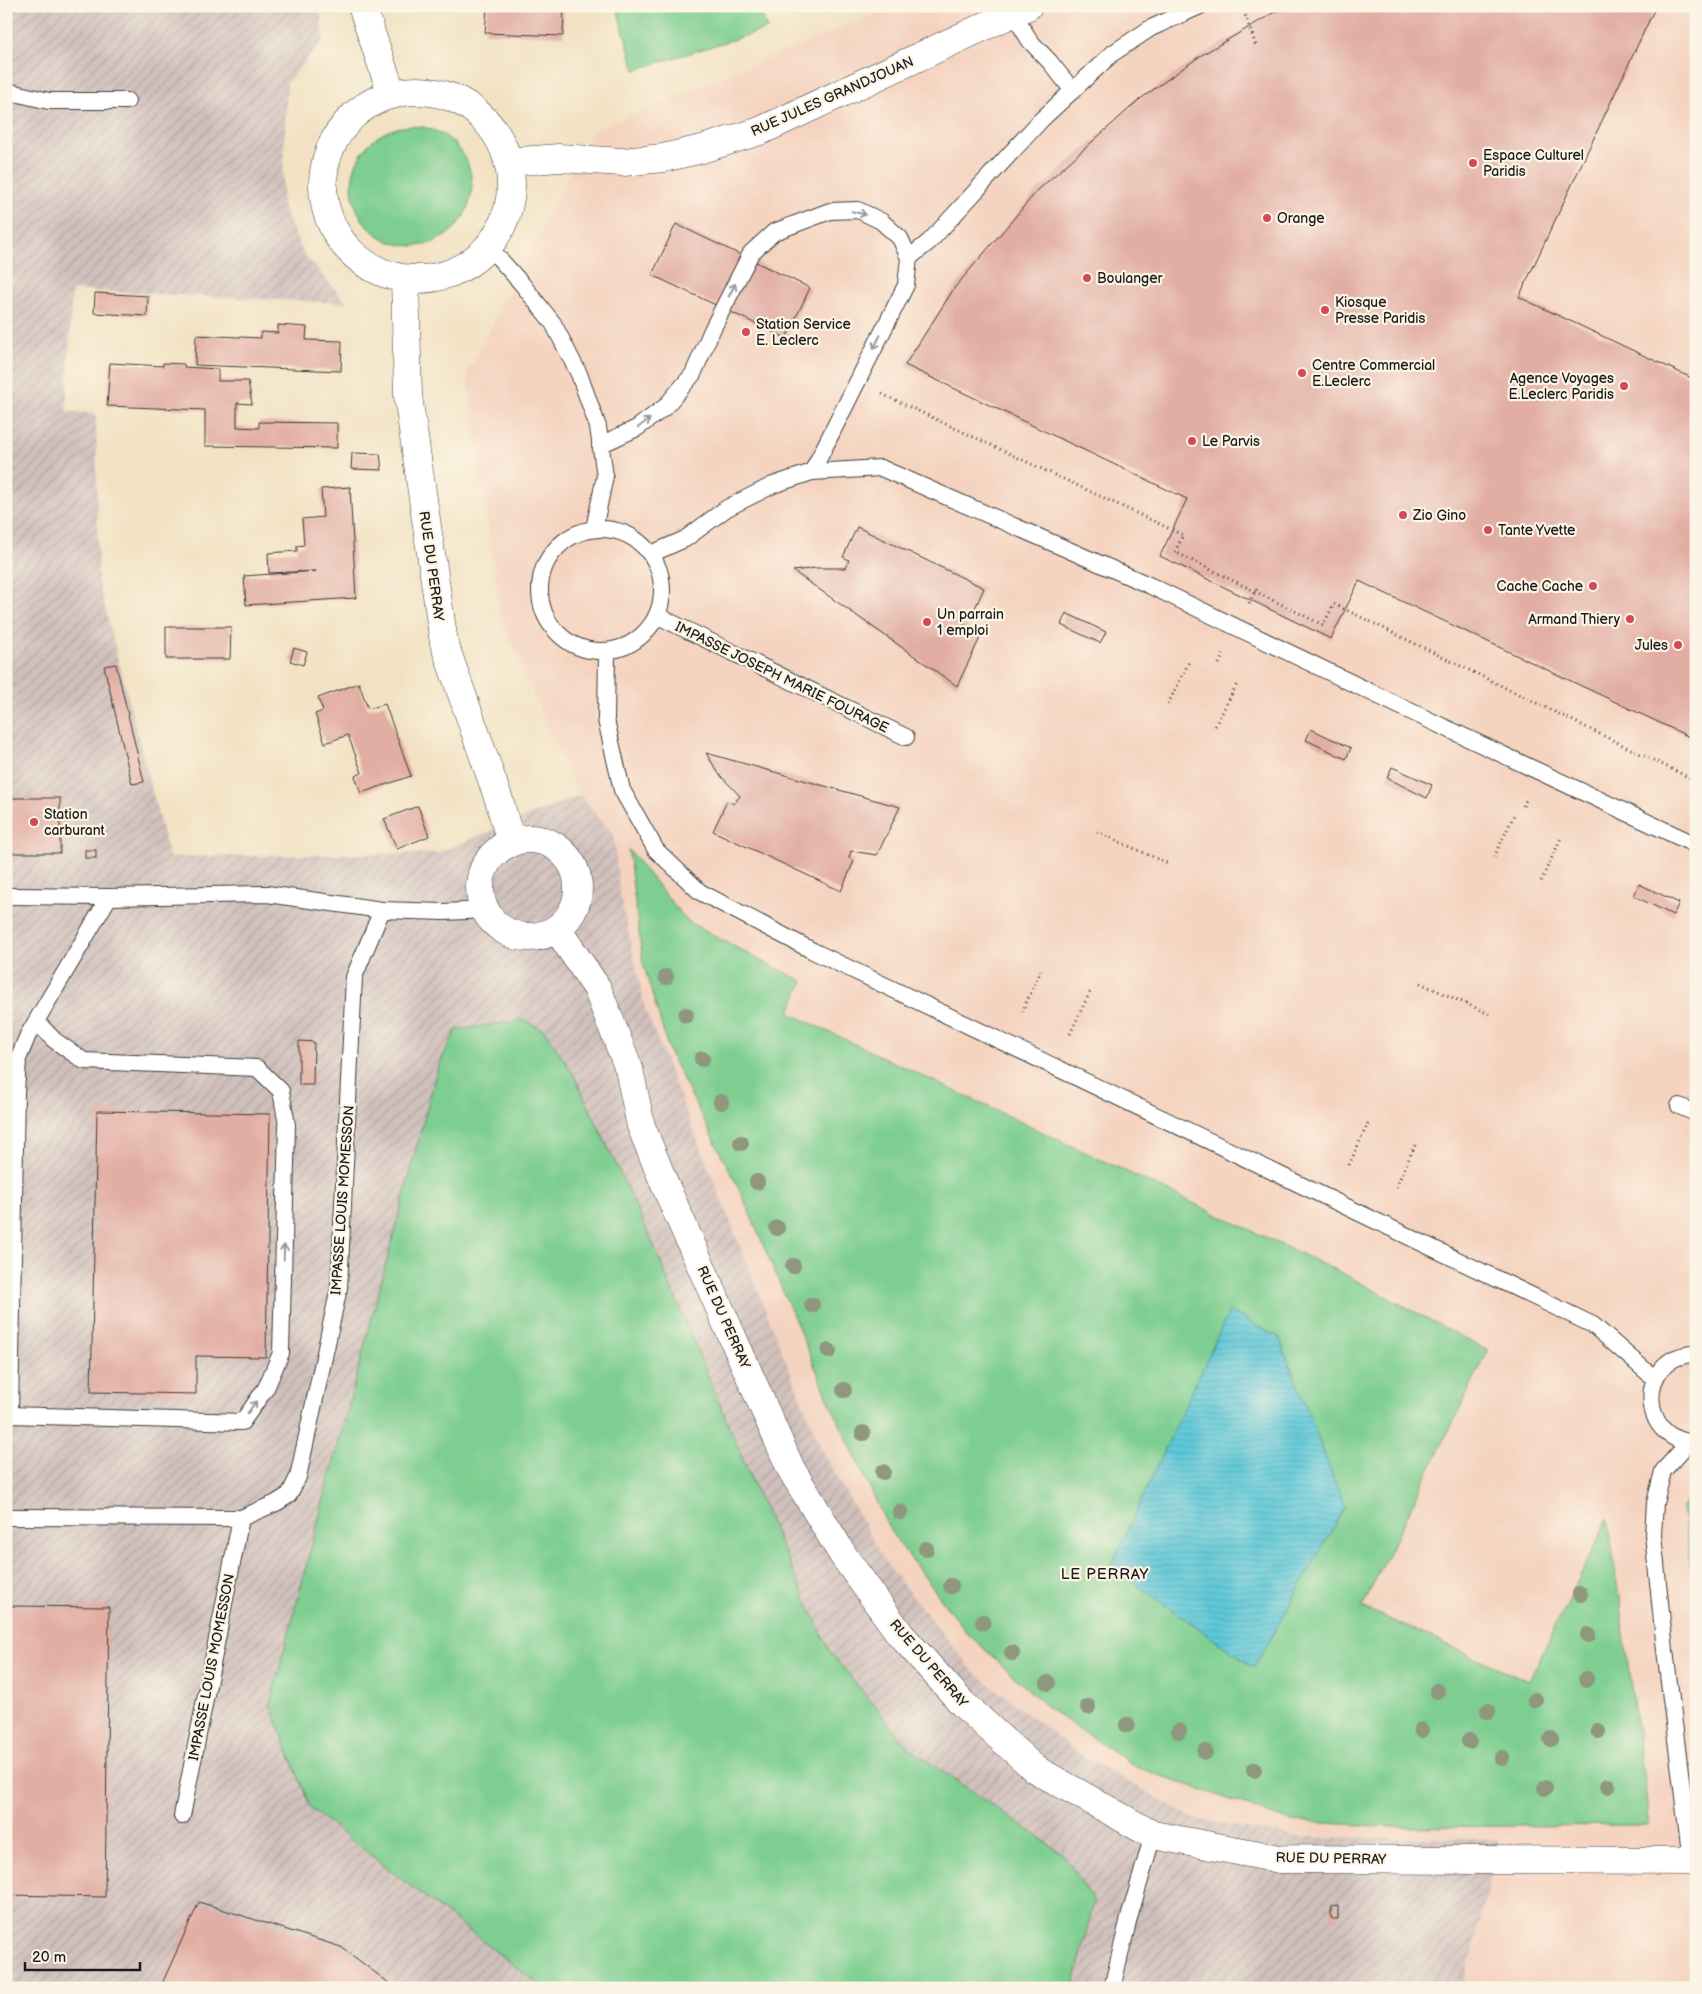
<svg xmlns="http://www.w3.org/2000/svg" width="1702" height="1994" font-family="'Balsamiq Sans',sans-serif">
<defs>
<pattern id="industrial-furrows" width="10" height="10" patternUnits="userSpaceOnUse" patternTransform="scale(1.25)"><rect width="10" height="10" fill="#d0c0bc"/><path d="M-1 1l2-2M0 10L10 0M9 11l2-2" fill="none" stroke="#b2a4a1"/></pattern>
<pattern id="water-rules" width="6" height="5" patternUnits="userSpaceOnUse" patternTransform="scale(1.25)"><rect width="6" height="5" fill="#5dc8d8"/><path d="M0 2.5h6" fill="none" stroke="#50abb9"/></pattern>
</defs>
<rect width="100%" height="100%" fill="#fcf5e5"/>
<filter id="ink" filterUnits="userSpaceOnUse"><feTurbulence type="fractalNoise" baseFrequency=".02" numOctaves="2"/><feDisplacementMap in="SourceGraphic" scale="10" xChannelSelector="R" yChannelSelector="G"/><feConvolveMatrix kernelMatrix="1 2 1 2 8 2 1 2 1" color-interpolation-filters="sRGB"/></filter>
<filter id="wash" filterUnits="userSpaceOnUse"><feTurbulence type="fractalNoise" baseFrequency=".0096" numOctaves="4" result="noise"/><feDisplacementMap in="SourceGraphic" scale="20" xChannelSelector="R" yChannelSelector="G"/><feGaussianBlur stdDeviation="1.12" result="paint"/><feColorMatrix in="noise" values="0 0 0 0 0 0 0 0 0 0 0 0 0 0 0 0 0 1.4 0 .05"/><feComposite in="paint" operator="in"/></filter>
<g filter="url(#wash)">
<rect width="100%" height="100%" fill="#f2e2c3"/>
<path fill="#f4d3c0" d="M895 6H1696V1988H1463L1500 1839 1297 1837 1194 1819 1078 1753 973 1671 888 1566 823 1453 645 1009 620 893 613 834 580 795 548 728 501 619 467 374 592 131Z"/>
<path fill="url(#industrial-furrows)" d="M6 6H320L323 40 287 83 282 205 303 253 347 303 72 290 66 411 96 414 98 581 169 857 437 853 580 795 613 834 620 893 645 1009 823 1453 888 1566 973 1671 1078 1753 1194 1819 1297 1837 1500 1839 1463 1988H6Z"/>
<g fill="#7dce90" stroke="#4c7556">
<path d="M616 6H759L767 29 635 70Z"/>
<circle cx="412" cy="186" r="60"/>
<path d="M628 849 687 921 761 961 803 981 789 1013 1346 1275 1488 1351 1362 1607 1529 1681 1608 1518 1650 1825 1393 1827 1291 1821 1136 1767 1048 1708 966 1632 890 1531 832 1407 742 1195 670 1054 643 963Z"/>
<path d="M524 1020 544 1030 573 1073 650 1237 754 1486 830 1652 909 1748 1063 1854 1094 1901 1073 1988H543L311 1809 270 1704 437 1070 456 1030Z"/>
<path d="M1696 1484V1608L1683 1507Z"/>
</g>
<path fill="url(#water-rules)" stroke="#3c727a" d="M1229 1311 1279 1337 1345 1507 1254 1668 1111 1566Z"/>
<g id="blocks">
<g fill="#e2aea4">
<path d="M487 6H564L563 36 485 33Z"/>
<path d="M1285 6H1656L1519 297 1696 380V740L1359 581 1331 639 1160 556 1187 499 905 365 955 287 1038 190 1139 100 1200 56Z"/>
<path d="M676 224 810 288 786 338 652 275Z"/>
<path d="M95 293 148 296 147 316 94 313Z"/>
<path d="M278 325 307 327 306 340 342 341 341 371 195 365 196 335 261 338V332L278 333Z"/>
<path d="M110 363 163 366V363L184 364V367L218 369V381H248L252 404 237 403V427L259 428V422L337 423V448L205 446V410L107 406Z"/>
<path d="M352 453 380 454 382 470 351 469Z"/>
<path d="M350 487 356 598 246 605 244 576 316 571 269 573 268 553 297 551V546L304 545 302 519 323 517 321 489Z"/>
<path d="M857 527 984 588 971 617 964 614 961 621 980 638 957 686 793 571 816 568H845L849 560 843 557Z"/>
<path d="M1066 613 1106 632 1100 643 1061 625Z"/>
<path d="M166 627H231L230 659H166Z"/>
<path d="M294 648 307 652 303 665 290 661Z"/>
<path d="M116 664 144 782 132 784 104 666Z"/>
<path d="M359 683 368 709 385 704 411 776 361 793 355 776 362 773 348 735 325 743 315 714 323 711 318 698Z"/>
<path d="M1311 729 1351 748 1346 759 1306 740Z"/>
<path d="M706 753 900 807 877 855 851 851 849 858 854 861 841 891 713 831 727 801 734 804 740 796 719 774Z"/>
<path d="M1392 767 1432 785 1427 798 1387 778Z"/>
<rect x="6" y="798" width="54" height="55"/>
<path d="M418 806 429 836 397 849 384 819Z"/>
<rect x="85" y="850" width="11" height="8"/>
<path d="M1639 884 1679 903 1673 915 1634 896Z"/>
<path d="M299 1041 314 1042 313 1085H299Z"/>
<path d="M97 1111 270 1114 266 1357 196 1356V1394L91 1392Z"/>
<path d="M6 1606 109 1607 105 1897 6 1895Z"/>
<path d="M199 1902 341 1947 389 1983 387 1988H160Z"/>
<path d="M1338 1905V1919H1331V1906Z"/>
</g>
</g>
</g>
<g filter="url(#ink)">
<use href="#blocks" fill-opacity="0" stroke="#3c3a35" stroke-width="1"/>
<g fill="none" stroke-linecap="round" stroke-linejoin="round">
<g stroke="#3c3a35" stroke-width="18">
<g id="lane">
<path d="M1013 13 1030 41 1050 62 1073 91"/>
<path d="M6 91 49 101H127"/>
<path d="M488 246 522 284 553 323 579 374 598 427 605 476 594 529"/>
<path d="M909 258 930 241 1041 120 1113 53 1151 28 1200 6"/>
<path d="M600 445 637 428 665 407 693 374 712 330 751 253 774 232 830 211 858 210 881 221 900 238 909 258 906 285 812 472"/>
<circle cx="601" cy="590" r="61"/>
<path d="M651 554 685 539 727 508 773 485 812 472 881 468 1151 586 1416 714 1696 845"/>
<path d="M658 616 906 737"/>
<path d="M607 652 606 720 622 790 656 850 700 892 813 951 1593 1325 1655 1379"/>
<path d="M6 896 109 897 267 894 382 910 444 912 485 910"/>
<path d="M36 1021 54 1040 84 1061 257 1068 281 1091 287 1125 281 1353 266 1388 242 1422 10 1415 16 1093 18 1059 28 1035 109 897"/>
<path d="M1679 1106 1696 1113"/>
<path d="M1696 1354C1635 1354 1638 1444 1696 1442"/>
<path d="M1689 1442 1663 1471 1655 1503 1653 1535 1665 1650 1691 1861"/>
<path d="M6 1517 241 1518 276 1503 289 1495 298 1477 339 1288 354 977 382 910"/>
<path d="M182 1816 241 1518"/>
<path d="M1112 1988 1129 1918 1153 1835"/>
</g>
</g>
<g stroke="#3c3a35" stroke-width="29">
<g id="street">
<path d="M362 6 392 95"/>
<circle cx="417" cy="185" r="94"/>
<path d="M508 162 559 158 623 162 663 158 702 149 760 131 1028 6"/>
<path d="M405 279 408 396 444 643 500 803 511 843"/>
<circle cx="529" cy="888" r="49"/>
<path d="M557 929 597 988 629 1069 641 1126 665 1185 791 1469 843 1555 900 1634 963 1704 1035 1769 1153 1835 1280 1859 1696 1861"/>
</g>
</g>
<g stroke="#3c3a35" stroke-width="3" stroke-dasharray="1 4" stroke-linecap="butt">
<path d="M1242 6 1256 46"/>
<path d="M882 394 1183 535 1175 552 1323 625 1334 604 1696 781"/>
<path d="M1249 603 1258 586"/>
<path d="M1219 664 1224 653"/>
<path d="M1168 704 1190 660"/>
<path d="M1215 726 1238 682"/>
<path d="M1523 806 1527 798"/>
<path d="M1097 832 1167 863"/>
<path d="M1494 857 1515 813"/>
<path d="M1541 881 1562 836"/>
<path d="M1420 983 1489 1014"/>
<path d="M1022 1012 1042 968"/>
<path d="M1070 1034 1091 990"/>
<path d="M1349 1165 1369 1121"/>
<path d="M1396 1187 1416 1143"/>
</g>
<use href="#lane" stroke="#fff" stroke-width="16"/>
<use href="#street" stroke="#fff" stroke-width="28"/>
</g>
<g fill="#8f977e">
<circle cx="666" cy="977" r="8"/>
<circle cx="686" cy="1015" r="8"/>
<circle cx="702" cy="1059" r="8"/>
<circle cx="721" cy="1102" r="8"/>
<circle cx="741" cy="1143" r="8"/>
<circle cx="757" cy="1182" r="8"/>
<circle cx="777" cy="1228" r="8"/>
<circle cx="793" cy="1266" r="8"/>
<circle cx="812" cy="1305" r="8"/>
<circle cx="829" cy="1351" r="8"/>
<circle cx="844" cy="1390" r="8"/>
<circle cx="863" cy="1433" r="8"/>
<circle cx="883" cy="1472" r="8"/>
<circle cx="900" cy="1512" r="8"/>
<circle cx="926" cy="1549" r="8"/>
<circle cx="951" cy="1586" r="8"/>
<circle cx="1580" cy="1594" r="8"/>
<circle cx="983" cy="1622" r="8"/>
<circle cx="1588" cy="1635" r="8"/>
<circle cx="1012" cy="1653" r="8"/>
<circle cx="1586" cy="1679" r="8"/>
<circle cx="1048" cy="1683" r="8"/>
<circle cx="1437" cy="1691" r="8"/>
<circle cx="1535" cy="1700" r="8"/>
<circle cx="1088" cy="1707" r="8"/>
<circle cx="1488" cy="1711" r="8"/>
<circle cx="1127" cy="1725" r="8"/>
<circle cx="1421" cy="1730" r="8"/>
<circle cx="1179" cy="1731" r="8"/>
<circle cx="1598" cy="1731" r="8"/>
<circle cx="1551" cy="1739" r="8"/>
<circle cx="1469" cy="1741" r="8"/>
<circle cx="1205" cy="1752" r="8"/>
<circle cx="1502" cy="1758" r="8"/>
<circle cx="1254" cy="1770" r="8"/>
<circle cx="1608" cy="1786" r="8"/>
<circle cx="1545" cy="1788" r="8"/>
</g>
<defs><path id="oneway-shaft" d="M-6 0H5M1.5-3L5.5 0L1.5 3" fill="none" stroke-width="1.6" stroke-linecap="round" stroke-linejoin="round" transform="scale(1.25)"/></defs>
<g stroke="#999">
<use href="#oneway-shaft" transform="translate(859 213) rotate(14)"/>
<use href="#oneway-shaft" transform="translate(732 290) rotate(-63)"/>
<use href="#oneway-shaft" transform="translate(877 342) rotate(117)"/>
<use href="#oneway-shaft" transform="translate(644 423) rotate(-37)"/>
<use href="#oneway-shaft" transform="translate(284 1252) rotate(-88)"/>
<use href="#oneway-shaft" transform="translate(252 1407) rotate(-54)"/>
</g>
</g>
<g fill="#d1495b" stroke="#fcf5e5" stroke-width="2">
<circle cx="1473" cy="163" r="5"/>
<circle cx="1267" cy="218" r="5"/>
<circle cx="1087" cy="278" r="5"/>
<circle cx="1325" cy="310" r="5"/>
<circle cx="746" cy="332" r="5"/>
<circle cx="1302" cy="373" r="5"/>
<circle cx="1624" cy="386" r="5"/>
<circle cx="1192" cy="441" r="5"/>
<circle cx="1403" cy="515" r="5"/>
<circle cx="1488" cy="530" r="5"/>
<circle cx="1593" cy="586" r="5"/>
<circle cx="1630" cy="619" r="5"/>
<circle cx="927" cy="622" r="5"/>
<circle cx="1678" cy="645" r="5"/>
<circle cx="34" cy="822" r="5"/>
</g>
<g text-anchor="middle" stroke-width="4.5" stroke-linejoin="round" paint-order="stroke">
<g font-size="14" fill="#1c1c1c" stroke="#fcf5e5">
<text transform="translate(832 96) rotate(-24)" y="5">RUE JULES GRANDJOUAN</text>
<text transform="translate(432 566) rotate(82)" y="5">RUE DU PERRAY</text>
<text transform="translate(782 677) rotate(26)" y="5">IMPASSE JOSEPH MARIE FOURAGE</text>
<text transform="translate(342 1200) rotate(-86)" y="5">IMPASSE LOUIS MOMESSON</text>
<text transform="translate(724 1317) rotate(66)" y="5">RUE DU PERRAY</text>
<text transform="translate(929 1663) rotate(49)" y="5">RUE DU PERRAY</text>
<text transform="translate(211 1667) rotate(-79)" y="5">IMPASSE LOUIS MOMESSON</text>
<text transform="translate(1331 1858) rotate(1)" y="5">RUE DU PERRAY</text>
</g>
<g font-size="14" fill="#1c1c1c" stroke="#fcf5e5" text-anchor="start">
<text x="1483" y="160">Espace Culturel<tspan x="1483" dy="16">Paridis</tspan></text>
<text x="1277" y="223">Orange</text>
<text x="1097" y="283">Boulanger</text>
<text x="1335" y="307">Kiosque<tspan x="1335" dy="16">Presse Paridis</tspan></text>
<text x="756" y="329">Station Service<tspan x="756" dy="16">E. Leclerc</tspan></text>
<text x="1312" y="370">Centre Commercial<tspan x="1312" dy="16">E.Leclerc</tspan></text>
<text x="1614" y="383" text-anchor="end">Agence Voyages<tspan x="1614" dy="16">E.Leclerc Paridis</tspan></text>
<text x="1202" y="446">Le Parvis</text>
<text x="1413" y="520">Zio Gino</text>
<text x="1498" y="535">Tante Yvette</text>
<text x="1583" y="591" text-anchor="end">Cache Cache</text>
<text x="937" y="619">Un parrain<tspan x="937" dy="16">1 emploi</tspan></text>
<text x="1620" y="624" text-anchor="end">Armand Thiery</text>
<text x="1668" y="650" text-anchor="end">Jules</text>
<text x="44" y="819">Station<tspan x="44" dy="16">carburant</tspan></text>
</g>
<g font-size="15" letter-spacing="1" fill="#1c1c1c" stroke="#fcf5e5">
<text x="1105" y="1579">LE PERRAY</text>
</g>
</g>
<rect width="1702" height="1994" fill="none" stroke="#fcf5e5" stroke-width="25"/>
<path d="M25 1962v8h115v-8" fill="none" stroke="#1c1c1c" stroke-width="2.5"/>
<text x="32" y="1962" font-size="15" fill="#1c1c1c" stroke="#fcf5e5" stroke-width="4" paint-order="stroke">20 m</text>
</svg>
